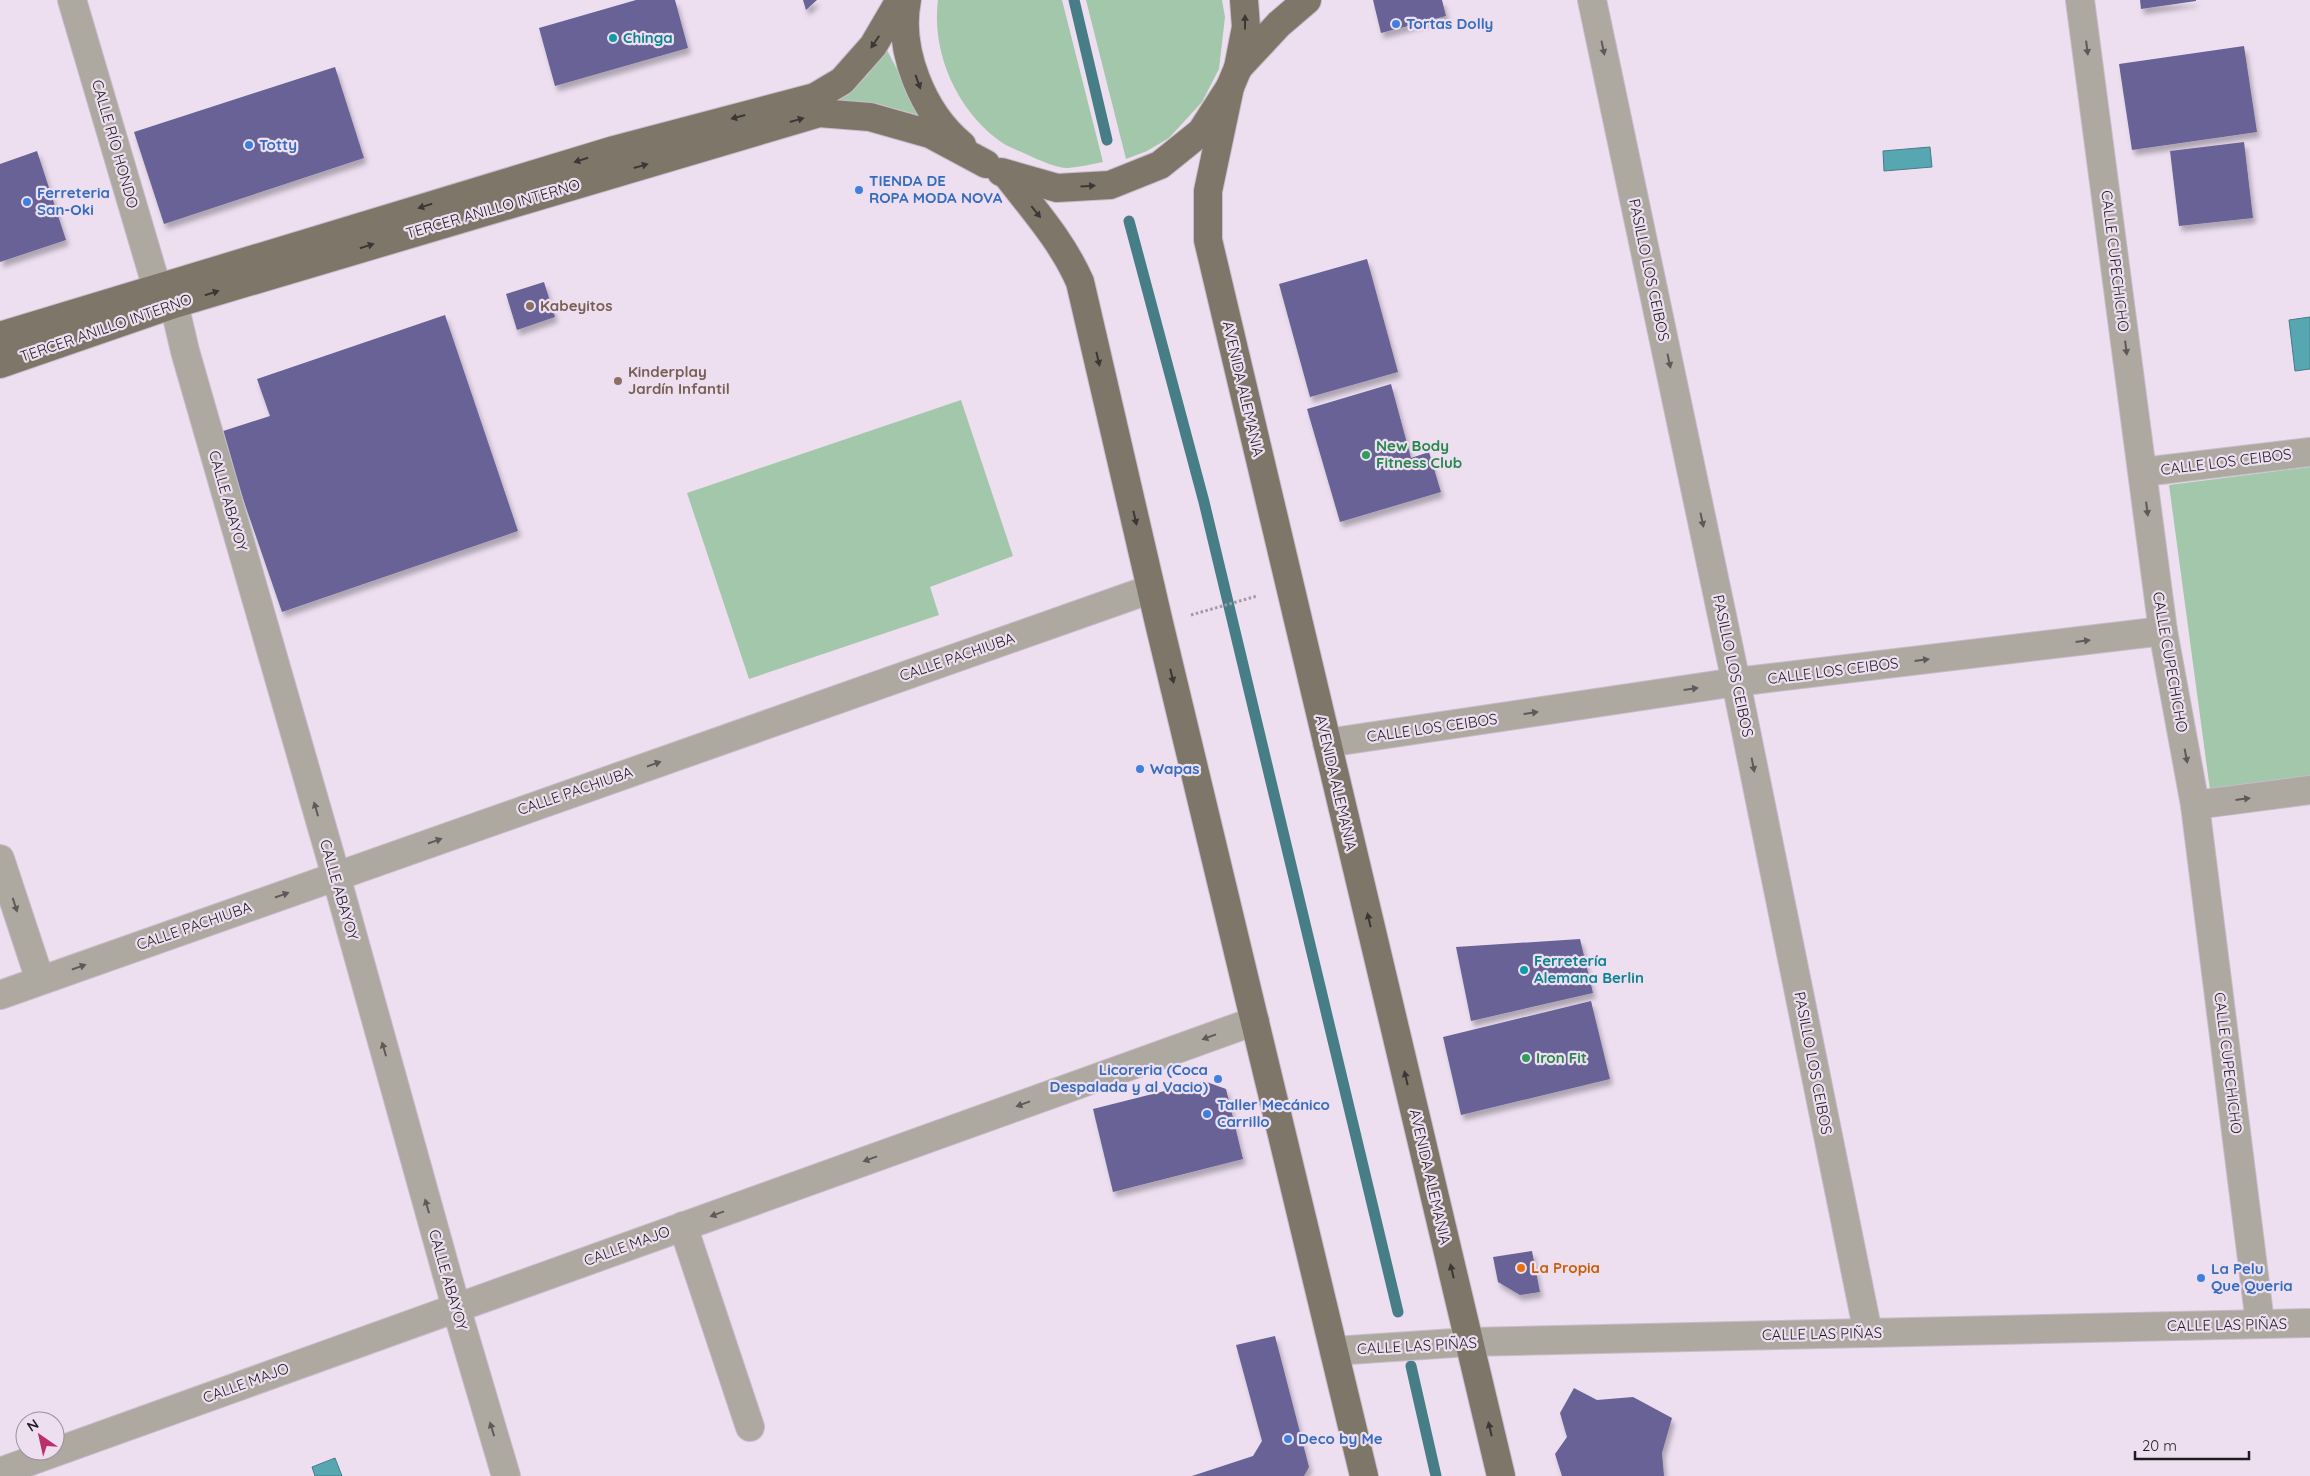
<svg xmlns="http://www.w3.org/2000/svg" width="2310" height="1476" font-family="Quicksand,sans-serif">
<defs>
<filter id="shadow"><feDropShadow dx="3" dy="5.5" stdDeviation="2.5" flood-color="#0004"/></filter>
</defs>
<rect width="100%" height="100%" fill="#eddff0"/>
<g fill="#a3c7ab">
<path d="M938 0H1062L1103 162C1092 164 1079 167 1068 168 1056 168 1039 160 1028 155 1020 151 1011 148 1004 144 958 113 931 54 938 0Z"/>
<path d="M1086 0H1222L1225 17 1219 69 1202 102 1169 138 1147 151 1126 159Z"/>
<path d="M887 50 921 116 875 103 831 100 866 77Z"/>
<path d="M961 400 1013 556 930 587 939 615 749 679 687 493Z"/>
<path d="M2310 467V777L2210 790 2169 485Z"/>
</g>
<g fill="#56a7b2" stroke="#467d86">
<path d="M1930 147 1932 167 1884 171 1883 151Z"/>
<path d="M2310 317V369L2295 371 2289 320Z"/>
<path d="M335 1458 342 1476H315L312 1467Z"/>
</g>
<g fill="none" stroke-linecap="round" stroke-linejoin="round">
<g stroke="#467d86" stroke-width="11">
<path d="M1074 0 1107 140"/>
<path d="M1129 221 1204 502 1398 1312"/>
<path d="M1411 1366 1436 1476"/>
</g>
</g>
<g fill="#686296" filter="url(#shadow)">
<path d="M636 0H675L688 48 555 86 539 28Z"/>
<path d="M803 0H817L806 10Z"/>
<path d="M1373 0H1442L1446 16 1381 33Z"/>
<path d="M2140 0H2196V1L2141 9Z"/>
<path d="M2244 46 2257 132 2132 150 2119 64Z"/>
<path d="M335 67 364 158 164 224 134 132Z"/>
<path d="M2244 142 2253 218 2179 226 2170 151Z"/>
<path d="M37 151 66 240 0 262V164Z"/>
<path d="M1367 259 1398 372 1310 397 1279 284Z"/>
<path d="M544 282 555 317 517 330 506 294Z"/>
<path d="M445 315 518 531 282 612 220 432 270 416 257 379Z"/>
<path d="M1391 384 1411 458 1429 452 1441 492 1340 522 1307 409Z"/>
<path d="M1580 939 1593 993 1471 1021 1456 947Z"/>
<path d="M1591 1001 1610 1079 1461 1115 1443 1037Z"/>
<path d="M1204 1081 1226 1089 1243 1159 1113 1192 1093 1109Z"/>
<path d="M1532 1251 1540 1292 1520 1295 1498 1282 1493 1257Z"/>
<path d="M1275 1336 1309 1467 1304 1476H1192L1253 1456 1262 1441 1236 1345Z"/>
<path d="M1574 1388 1597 1400 1633 1397 1672 1418 1662 1453 1664 1476H1562L1555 1454 1567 1437 1560 1413Z"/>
</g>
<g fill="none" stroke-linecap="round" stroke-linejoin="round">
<g stroke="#c8bccb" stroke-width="30">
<g id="minor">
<path d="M72 0 157 288"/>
<path d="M1592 0 1736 682 1868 1333"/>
<path d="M2080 0 2163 631 2195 805 2260 1323"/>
<path d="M174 304 185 351 336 876 456 1307 506 1476"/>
<path d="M2143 472 2310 452"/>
<path d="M1327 743 1736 682 2163 631"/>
<path d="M2195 805 2310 790"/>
<path d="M0 859 40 980"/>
<path d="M0 995 1151 589"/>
<path d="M683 1226 750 1427"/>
<path d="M1334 1351 1469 1342 2310 1323"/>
<path d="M0 1472 1255 1021"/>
</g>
</g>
<g stroke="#c8bccb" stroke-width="30">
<g id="major">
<path d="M907 0C897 50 923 113 962 145"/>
<path d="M1238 68 1279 24 1307 0"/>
<path d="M1230 87 1208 191V240L1501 1476"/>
<path d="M1001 172 1057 188 1110 185 1160 165 1201 132 1230 87 1238 68 1246 27 1244 0"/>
<path d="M1006 174C1033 209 1062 241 1080 282L1159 623 1364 1476"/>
<path d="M0 336 614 150 815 97 842 81 873 46 900 0"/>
<path d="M0 364 174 304 819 113 870 117 930 134 986 164"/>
</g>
</g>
<path stroke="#a398a6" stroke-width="3" stroke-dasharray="2.5 2.5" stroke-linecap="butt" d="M1191 615 1257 596"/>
<use href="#minor" stroke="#ada9a1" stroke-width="28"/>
<use href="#major" stroke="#7e7769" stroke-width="28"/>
</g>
<defs><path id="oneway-solid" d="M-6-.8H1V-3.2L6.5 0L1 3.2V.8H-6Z" transform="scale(1.25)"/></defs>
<g fill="#3c3636">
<use href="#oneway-solid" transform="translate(1245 22) rotate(-90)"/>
<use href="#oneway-solid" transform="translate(875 42) rotate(124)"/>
<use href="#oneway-solid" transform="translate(918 82) rotate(70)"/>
<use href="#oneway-solid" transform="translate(738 117) rotate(165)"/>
<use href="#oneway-solid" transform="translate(797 120) rotate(-16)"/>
<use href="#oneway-solid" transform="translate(581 160) rotate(163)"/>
<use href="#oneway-solid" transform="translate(641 166) rotate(-16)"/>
<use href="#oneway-solid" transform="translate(1088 186) rotate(-3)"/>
<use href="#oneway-solid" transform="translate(425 206) rotate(163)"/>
<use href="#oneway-solid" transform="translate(1036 212) rotate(51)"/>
<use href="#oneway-solid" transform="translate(367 246) rotate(-17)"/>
<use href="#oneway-solid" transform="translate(212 293) rotate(-17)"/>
<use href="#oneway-solid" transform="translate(1098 359) rotate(77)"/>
<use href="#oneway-solid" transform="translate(1135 518) rotate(77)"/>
<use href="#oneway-solid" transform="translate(1172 676) rotate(76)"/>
<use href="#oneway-solid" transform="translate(1369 920) rotate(-103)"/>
<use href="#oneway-solid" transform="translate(1406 1078) rotate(-103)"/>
<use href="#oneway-solid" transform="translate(1452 1271) rotate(-103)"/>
<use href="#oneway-solid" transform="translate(1490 1429) rotate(-103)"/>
</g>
<g fill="#5f5a5a">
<use href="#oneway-solid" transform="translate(1603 48) rotate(78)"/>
<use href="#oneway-solid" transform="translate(2087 48) rotate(83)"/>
<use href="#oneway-solid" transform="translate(2126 348) rotate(83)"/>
<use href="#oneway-solid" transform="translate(1669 361) rotate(78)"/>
<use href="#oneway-solid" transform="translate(2147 509) rotate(83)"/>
<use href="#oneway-solid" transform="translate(1702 520) rotate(78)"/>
<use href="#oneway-solid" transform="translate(2083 641) rotate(-7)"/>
<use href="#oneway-solid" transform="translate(1922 660) rotate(-7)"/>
<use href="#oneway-solid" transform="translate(1691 689) rotate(-8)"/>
<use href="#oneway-solid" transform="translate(1531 713) rotate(-8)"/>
<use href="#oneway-solid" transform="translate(2186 756) rotate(79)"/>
<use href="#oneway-solid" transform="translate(654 764) rotate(-19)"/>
<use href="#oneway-solid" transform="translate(1753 765) rotate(79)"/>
<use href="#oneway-solid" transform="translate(2243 799) rotate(-7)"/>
<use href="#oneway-solid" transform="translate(316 809) rotate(-106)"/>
<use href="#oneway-solid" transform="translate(435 841) rotate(-19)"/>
<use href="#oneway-solid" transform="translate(282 895) rotate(-19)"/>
<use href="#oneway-solid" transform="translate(15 905) rotate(72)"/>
<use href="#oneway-solid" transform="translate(79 967) rotate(-19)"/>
<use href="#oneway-solid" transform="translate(1209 1037) rotate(160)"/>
<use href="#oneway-solid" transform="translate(384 1049) rotate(-106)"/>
<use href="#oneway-solid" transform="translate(1023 1104) rotate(160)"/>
<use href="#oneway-solid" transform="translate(870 1159) rotate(160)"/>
<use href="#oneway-solid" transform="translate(427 1206) rotate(-106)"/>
<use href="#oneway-solid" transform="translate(717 1214) rotate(160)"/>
<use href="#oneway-solid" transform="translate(492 1429) rotate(-107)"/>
</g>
<g fill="#3f7fe0" stroke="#eddff0" stroke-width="2">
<circle cx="1396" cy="24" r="5"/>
<circle cx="249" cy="145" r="5"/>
<circle cx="859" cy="190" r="5"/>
<circle cx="27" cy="202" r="5"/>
<circle cx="1140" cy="769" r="5"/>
<circle cx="1218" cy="1079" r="5"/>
<circle cx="1207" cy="1114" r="5"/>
<circle cx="2201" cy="1278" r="5"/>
<circle cx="1288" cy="1439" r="5"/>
</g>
<g fill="#0f9aa8" stroke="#eddff0" stroke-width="2">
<circle cx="613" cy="38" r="5"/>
<circle cx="1524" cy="970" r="5"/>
</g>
<g fill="#8d6e63" stroke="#eddff0" stroke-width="2">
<circle cx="530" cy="306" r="5"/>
<circle cx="618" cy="381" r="5"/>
</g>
<g fill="#2e9e5b" stroke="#eddff0" stroke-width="2">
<circle cx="1366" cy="455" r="5"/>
<circle cx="1526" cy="1058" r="5"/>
</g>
<circle fill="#e8710a" stroke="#eddff0" stroke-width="2" cx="1521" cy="1268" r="5"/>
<g text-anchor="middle" stroke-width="4.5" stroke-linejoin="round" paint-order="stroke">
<g font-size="15" font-weight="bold" fill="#366cbe" stroke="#eddff0" text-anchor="start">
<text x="1406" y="29">Tortas Dolly</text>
<text x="259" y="150">Totty</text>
<text x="869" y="186">TIENDA DE<tspan x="869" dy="17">ROPA MODA NOVA</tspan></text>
<text x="37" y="198">Ferreteria<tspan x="37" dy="17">San-Oki</tspan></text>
<text x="1150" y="774">Wapas</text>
<text x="1208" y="1075" text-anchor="end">Licoreria (Coca<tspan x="1208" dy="17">Despalada y al Vacio)</tspan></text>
<text x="1217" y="1110">Taller Mecánico<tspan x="1217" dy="17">Carrillo</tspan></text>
<text x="2211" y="1274">La Pelu<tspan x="2211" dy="17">Que Queria</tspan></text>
<text x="1298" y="1444">Deco by Me</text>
</g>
<g font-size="15" font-weight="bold" fill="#0d838f" stroke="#eddff0" text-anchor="start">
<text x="623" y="43">Chinga</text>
<text x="1534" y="966">Ferretería<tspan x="1534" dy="17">Alemana Berlin</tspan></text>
</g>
<g font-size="15" fill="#1f1a20" stroke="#eddff0">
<text transform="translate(115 144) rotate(74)" y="5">CALLE RÍO HONDO</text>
<text transform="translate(493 209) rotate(-16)" y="5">TERCER ANILLO INTERNO</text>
<text transform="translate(2115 261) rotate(83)" y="5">CALLE CUPECHICHO</text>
<text transform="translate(1649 270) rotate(78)" y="5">PASILLO LOS CEIBOS</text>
<text transform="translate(106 328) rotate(-19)" y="5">TERCER ANILLO INTERNO</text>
<text transform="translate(1243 389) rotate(77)" y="5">AVENIDA ALEMANIA</text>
<text transform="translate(2226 462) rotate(-7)" y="5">CALLE LOS CEIBOS</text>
<text transform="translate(228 501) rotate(74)" y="5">CALLE ABAYOY</text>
<text transform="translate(957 657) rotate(-19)" y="5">CALLE PACHIUBA</text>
<text transform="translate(2170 662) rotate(80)" y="5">CALLE CUPECHICHO</text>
<text transform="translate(1733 666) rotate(78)" y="5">PASILLO LOS CEIBOS</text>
<text transform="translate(1833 671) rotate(-7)" y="5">CALLE LOS CEIBOS</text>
<text transform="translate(1432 728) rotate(-8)" y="5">CALLE LOS CEIBOS</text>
<text transform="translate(1336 783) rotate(77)" y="5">AVENIDA ALEMANIA</text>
<text transform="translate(575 791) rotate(-19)" y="5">CALLE PACHIUBA</text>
<text transform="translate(339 890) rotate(74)" y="5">CALLE ABAYOY</text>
<text transform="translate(194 926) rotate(-19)" y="5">CALLE PACHIUBA</text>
<text transform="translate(1813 1063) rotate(79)" y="5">PASILLO LOS CEIBOS</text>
<text transform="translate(2228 1063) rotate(83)" y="5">CALLE CUPECHICHO</text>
<text transform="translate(1430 1177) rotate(77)" y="5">AVENIDA ALEMANIA</text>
<text transform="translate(627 1246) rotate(-20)" y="5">CALLE MAJO</text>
<text transform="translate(448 1280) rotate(74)" y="5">CALLE ABAYOY</text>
<text transform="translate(2227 1325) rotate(-1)" y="5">CALLE LAS PIÑAS</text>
<text transform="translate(1822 1334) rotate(-1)" y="5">CALLE LAS PIÑAS</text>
<text transform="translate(1417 1346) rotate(-3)" y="5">CALLE LAS PIÑAS</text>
<text transform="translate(246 1383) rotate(-20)" y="5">CALLE MAJO</text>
</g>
<g font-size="15" font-weight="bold" fill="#785e54" stroke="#eddff0" text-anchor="start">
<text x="540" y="311">Kabeyitos</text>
<text x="628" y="377">Kinderplay<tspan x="628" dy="17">Jardín Infantil</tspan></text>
</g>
<g font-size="15" font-weight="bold" fill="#27864d" stroke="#eddff0" text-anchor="start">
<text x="1376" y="451">New Body<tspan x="1376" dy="17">Fitness Club</tspan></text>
<text x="1536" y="1063">Iron Fit</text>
</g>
<g font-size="15" font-weight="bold" fill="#c56008" stroke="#eddff0" text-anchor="start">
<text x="1531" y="1273">La Propia</text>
</g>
</g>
<g transform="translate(40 1436) rotate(326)"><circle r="24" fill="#eddff0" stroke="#9b909d"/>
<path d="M0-4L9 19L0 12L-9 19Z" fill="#ba306b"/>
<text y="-8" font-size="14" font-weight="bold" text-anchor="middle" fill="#1f1a20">N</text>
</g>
<path d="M2135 1451v8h114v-8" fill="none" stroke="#1f1a20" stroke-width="2.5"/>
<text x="2142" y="1451" font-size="15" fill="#1f1a20" stroke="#eddff0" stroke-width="4" paint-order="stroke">20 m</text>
</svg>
